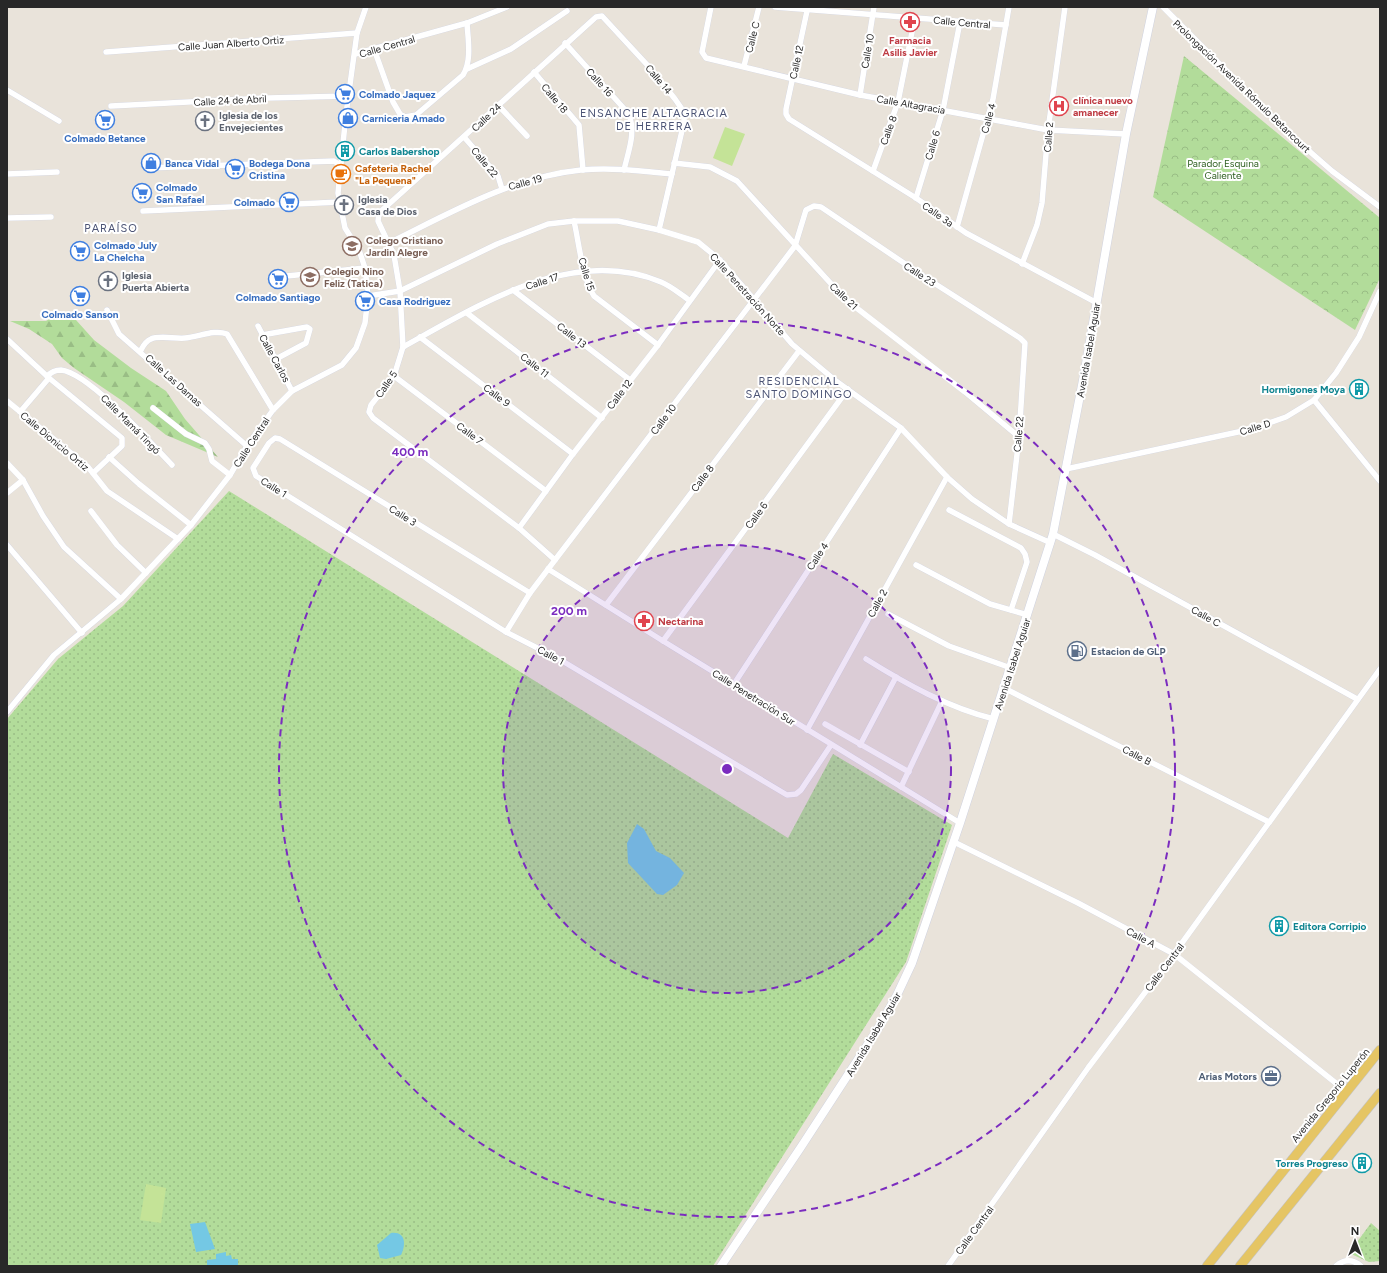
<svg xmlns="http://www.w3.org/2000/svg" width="1387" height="1273" font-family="Figtree,sans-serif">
<defs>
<pattern id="grass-dots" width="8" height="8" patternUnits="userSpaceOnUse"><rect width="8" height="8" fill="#b2dc9a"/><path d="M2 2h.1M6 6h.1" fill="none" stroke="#99bd85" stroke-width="1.8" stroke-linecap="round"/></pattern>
<pattern id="forest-firs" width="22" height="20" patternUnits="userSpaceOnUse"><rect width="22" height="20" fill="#b2dc9a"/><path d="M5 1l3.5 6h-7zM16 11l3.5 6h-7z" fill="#99bd85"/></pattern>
<pattern id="park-crowns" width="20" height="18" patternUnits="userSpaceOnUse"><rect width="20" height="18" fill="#b2dc9a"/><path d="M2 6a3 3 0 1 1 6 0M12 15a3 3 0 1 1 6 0" fill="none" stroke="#99bd85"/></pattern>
</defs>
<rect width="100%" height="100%" fill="#e9e3da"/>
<g fill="url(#grass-dots)">
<path d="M229 491 788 838 833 754 952 825 906 962 713 1266H7V719L58 659 123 606Z"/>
<path d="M1371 1223 1380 1231V1261L1369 1262 1349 1253Z"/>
</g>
<path fill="url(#forest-firs)" d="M60 313 76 320 94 340 131 368 166 391 185 419 218 457 166 435 124 402 74 368 62 358 52 344 29 329 10 321H46Z"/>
<path fill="url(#park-crowns)" d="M1184 56 1380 218V278L1355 330 1153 197Z"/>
<g fill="#c4e397">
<path d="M725 127 745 134 732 166 713 158Z"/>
<path d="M146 1184 166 1188 161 1223 140 1220Z"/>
</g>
<g fill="#74c8e4">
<path d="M637 824 644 829 656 851 670 858 684 873 677 885 663 895 657 894 628 863 627 843Z"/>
<path d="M205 1222 215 1249 196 1252 190 1224Z"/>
<path d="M391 1233C406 1231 406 1245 401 1255L386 1259 380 1258 377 1245Z"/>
<path d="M226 1252V1256L231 1255 232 1259H238V1266H207V1260L216 1259V1254Z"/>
</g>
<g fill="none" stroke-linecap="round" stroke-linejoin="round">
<g stroke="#d0d3e0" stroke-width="6">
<g id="street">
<path d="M711 7 702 52 706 58 860 95 1048 130 1126 134"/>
<path d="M775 7 1006 25"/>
<path d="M1163 7 1284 129 1332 171 1380 207"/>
<path d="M807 11 786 109V114L789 119 916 198 966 233 1097 303"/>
<path d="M565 43 628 113C637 131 628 152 624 170"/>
<path d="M374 49 393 102 400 114 405 117 416 115 463 75C472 60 468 40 467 23"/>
<path d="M106 52 357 33"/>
<path d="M355 54 467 23 507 7"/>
<path d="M744 66 759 7"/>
<path d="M467 69 511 49 567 11"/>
<path d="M534 72 579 125 583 170"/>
<path d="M7 90 59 121"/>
<path d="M860 95 874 7"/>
<path d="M498 105 527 136"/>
<path d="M111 106 268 98 348 96"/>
<path d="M464 137 498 176 502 189"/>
<path d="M674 163 710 167 737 181 845 299 965 392 1019 437"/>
<path d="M147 168 334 161 340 165"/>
<path d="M873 171 898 102 915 17"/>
<path d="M7 174 57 172"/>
<path d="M916 198 943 110 960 22"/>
<path d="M143 211 340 202"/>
<path d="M7 218 51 217"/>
<path d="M574 221C579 243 582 277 594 296L658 345"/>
<path d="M957 227 993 99 1009 7"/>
<path d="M389 243C450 213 512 177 581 170 611 167 642 171 672 174"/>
<path d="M1022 264 1037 225 1042 203 1048 130 1065 7"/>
<path d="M277 277 365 268"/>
<path d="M513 290 630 380"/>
<path d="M368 296 400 291 497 244 548 224 574 221H618L659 230 698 242 720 260 792 344 836 381 901 428 947 477 972 499 1009 524 1051 543"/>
<path d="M107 310 119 334 247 446"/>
<path d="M467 313 602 418"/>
<path d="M258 326 292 391"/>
<path d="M262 335 307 327 310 329 306 343 276 359"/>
<path d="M420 337 573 454"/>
<path d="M7 339 49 378 122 438V446L93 473"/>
<path d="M403 347C479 305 572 245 661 282 671 286 680 294 689 300"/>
<path d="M141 350C143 346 146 341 151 339 159 335 175 339 185 338 198 337 215 329 227 334L273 410"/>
<path d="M47 376C52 372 55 370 61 370 89 373 151 443 172 465"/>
<path d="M394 376 546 491"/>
<path d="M1314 400 1380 481"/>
<path d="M7 401 88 467 107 491 178 539"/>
<path d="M153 408 186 434 205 443 209 449 212 461 230 475"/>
<path d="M20 412 49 378"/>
<path d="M109 457 139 484 191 525"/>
<path d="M7 463 23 480 43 516 64 547 121 599"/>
<path d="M1066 469 1252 429 1286 417 1314 400 1336 373 1359 337 1380 291"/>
<path d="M7 493 23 480"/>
<path d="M949 510 1021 548 1025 554 1027 562 1011 610"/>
<path d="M91 511 117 545 146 573"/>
<path d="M519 528 573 454 658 345 720 260"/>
<path d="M1053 534 1095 555 1357 699"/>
<path d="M7 545 82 633"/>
<path d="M555 560 519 528 373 418 369 412 371 405 394 376 403 347 400 291 394 255 378 221 379 213 596 17 602 16 651 69 675 99 684 112V122L659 230"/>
<path d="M916 565 990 604 1028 615"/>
<path d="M548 569 663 641 960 823"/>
<path d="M530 593 280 439 275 438 269 443 253 468 256 476 506 632 559 659 787 795 796 794 801 790 831 745"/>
<path d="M606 605 799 351"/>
<path d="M888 614 949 646 1011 668"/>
<path d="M506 632 530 593 555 560 795 246 806 210 814 206 821 207 923 276 1020 338 1025 343 1019 437 1009 524"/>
<path d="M663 641 848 389"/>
<path d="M866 659C906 684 949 708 994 719"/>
<path d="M734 684 901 428"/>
<path d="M1004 688 1269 822"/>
<path d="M7 712 54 655 121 599 191 525 230 475 247 446 273 410 292 391 342 365 356 348 365 323 368 296 365 268 359 250 345 228 338 193 346 114 357 33 366 7"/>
<path d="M825 724 909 772"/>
<path d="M807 730 947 477"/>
<path d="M860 745 896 677"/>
<path d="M901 787 942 701"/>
<path d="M954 842 1078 903 1174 954 1347 1092"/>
<path d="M948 1266 1088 1068 1174 954 1380 669"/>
<path d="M1336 1266C1344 1259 1353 1259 1361 1266"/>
</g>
</g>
<g stroke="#d0d3e0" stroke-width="9">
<path id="secondary" d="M721 1266 801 1147 879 1027 897 995 912 963 960 823 1053 534 1084 375 1126 134 1153 7"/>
</g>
<g stroke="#c3c3c3" stroke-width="10">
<g id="primary">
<path d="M1207 1266 1380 1050"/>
<path d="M1240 1266 1380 1093"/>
</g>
</g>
<use href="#street" stroke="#fff" stroke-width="5.5"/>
<use href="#secondary" stroke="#fff" stroke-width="8"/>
<use href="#primary" stroke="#e5c564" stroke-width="9"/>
</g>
<circle cx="727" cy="769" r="224" fill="#7b2cbf" fill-opacity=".12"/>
<g fill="none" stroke="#7b2cbf" stroke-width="2" stroke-dasharray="7 5">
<circle cx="727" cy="769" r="224"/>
<circle cx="727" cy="769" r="448"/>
</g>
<defs>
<g id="pharmacy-ring" transform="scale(1)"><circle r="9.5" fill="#fff" stroke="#e0444e" stroke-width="1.5"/><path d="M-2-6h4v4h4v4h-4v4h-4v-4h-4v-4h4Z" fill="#e0444e"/></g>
<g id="supermarket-ring" transform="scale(1)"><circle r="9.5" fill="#fff" stroke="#3f7fe0" stroke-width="1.5"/><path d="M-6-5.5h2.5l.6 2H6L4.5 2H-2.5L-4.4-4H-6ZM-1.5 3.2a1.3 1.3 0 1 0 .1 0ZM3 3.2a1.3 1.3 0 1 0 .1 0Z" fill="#3f7fe0"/></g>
<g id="hospital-ring" transform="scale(1)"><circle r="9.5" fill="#fff" stroke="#e0444e" stroke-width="1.5"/><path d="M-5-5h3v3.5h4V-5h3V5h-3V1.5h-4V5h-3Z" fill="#e0444e"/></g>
<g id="shop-ring" transform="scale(1)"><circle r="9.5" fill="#fff" stroke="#3f7fe0" stroke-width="1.5"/><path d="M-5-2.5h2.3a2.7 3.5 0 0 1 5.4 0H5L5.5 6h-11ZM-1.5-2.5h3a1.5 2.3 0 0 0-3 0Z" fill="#3f7fe0"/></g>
<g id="church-ring" transform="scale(1)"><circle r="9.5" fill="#fff" stroke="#6b7280" stroke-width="1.5"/><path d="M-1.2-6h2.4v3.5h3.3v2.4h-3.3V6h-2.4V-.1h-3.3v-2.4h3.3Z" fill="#6b7280"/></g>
<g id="building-ring" transform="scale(1)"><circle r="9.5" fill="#fff" stroke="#0f9aa8" stroke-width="1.5"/><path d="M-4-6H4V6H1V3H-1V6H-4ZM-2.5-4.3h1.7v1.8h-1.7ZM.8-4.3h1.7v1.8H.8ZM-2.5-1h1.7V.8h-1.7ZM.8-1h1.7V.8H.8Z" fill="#0f9aa8"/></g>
<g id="cafe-ring" transform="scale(1)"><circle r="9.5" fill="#fff" stroke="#e8710a" stroke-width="1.5"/><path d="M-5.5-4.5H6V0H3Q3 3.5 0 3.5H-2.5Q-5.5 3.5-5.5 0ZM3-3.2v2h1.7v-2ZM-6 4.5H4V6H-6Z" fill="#e8710a"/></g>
<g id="school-ring" transform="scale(1)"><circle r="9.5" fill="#fff" stroke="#8d6e63" stroke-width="1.5"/><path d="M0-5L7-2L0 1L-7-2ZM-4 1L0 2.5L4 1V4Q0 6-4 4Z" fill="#8d6e63"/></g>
<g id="fuel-ring" transform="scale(1)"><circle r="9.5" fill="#fff" stroke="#5c6f8a" stroke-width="1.5"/><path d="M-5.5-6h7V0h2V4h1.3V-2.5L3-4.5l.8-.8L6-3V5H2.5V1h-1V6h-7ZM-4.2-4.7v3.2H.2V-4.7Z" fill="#5c6f8a"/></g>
<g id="office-ring" transform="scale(1)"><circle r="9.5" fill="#fff" stroke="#5c6f8a" stroke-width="1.5"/><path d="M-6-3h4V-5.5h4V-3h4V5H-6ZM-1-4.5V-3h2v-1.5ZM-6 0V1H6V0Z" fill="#5c6f8a"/></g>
</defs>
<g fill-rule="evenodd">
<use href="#pharmacy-ring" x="910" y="22"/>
<use href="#supermarket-ring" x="345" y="94"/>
<use href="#hospital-ring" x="1059" y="106"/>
<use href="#shop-ring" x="348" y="118"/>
<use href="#supermarket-ring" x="105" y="120"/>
<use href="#church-ring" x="205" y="121"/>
<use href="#building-ring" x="345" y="151"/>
<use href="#shop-ring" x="151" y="163"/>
<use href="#supermarket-ring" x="235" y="169"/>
<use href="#cafe-ring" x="341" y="174"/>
<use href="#supermarket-ring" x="142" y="193"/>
<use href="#supermarket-ring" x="289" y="202"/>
<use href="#church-ring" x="344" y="205"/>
<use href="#school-ring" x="352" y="246"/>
<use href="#supermarket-ring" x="80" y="251"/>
<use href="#school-ring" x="310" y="277"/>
<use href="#supermarket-ring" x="278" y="279"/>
<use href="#church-ring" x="108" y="281"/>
<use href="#supermarket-ring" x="80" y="296"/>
<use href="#supermarket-ring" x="365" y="301"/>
<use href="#building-ring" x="1359" y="389"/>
<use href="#pharmacy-ring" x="644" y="621"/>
<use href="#fuel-ring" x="1077" y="651"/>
<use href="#building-ring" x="1279" y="926"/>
<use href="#office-ring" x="1271" y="1076"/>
<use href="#building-ring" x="1362" y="1163"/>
</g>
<g text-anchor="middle" stroke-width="4" stroke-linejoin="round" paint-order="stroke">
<g font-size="10" fill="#282828" stroke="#fff">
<text transform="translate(962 22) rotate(5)" y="4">Calle Central</text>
<text transform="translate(752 37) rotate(-76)" y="4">Calle C</text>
<text transform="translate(231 43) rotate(-4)" y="4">Calle Juan Alberto Ortiz</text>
<text transform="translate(387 46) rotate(-16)" y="4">Calle Central</text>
<text transform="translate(867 51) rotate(-80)" y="4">Calle 10</text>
<text transform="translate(796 62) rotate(-78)" y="4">Calle 12</text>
<text transform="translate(659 79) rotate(50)" y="4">Calle 14</text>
<text transform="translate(600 82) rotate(48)" y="4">Calle 16</text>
<text transform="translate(1242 86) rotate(44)" y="4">Prolongación Avenida Rómulo Betancourt</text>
<text transform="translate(555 98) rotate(50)" y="4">Calle 18</text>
<text transform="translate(230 100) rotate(-3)" y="4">Calle 24 de Abril</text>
<text transform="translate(911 104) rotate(10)" y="4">Calle Altagracia</text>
<text transform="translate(486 117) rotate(-43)" y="4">Calle 24</text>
<text transform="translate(988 118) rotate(-75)" y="4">Calle 4</text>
<text transform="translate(888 130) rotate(-70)" y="4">Calle 8</text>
<text transform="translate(1048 137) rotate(-85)" y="4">Calle 2</text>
<text transform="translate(932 145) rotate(-73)" y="4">Calle 6</text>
<text transform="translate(485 162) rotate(50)" y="4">Calle 22</text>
<text transform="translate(525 182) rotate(-15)" y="4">Calle 19</text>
<text transform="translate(938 214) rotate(35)" y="4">Calle 3a</text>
<text transform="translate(587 274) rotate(73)" y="4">Calle 15</text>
<text transform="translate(920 274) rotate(33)" y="4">Calle 23</text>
<text transform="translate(542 281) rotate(-18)" y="4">Calle 17</text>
<text transform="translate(748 294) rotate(48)" y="4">Calle Penetración Norte</text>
<text transform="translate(844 296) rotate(43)" y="4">Calle 21</text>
<text transform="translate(572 335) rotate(38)" y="4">Calle 13</text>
<text transform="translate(1088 350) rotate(-80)" y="4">Avenida Isabel Aguiar</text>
<text transform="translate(275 358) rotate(61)" y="4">Calle Carlos</text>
<text transform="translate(535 365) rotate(38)" y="4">Calle 11</text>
<text transform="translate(174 380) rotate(42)" y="4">Calle Las Damas</text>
<text transform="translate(386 384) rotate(-56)" y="4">Calle 5</text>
<text transform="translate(619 394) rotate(-53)" y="4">Calle 12</text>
<text transform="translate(497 395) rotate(37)" y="4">Calle 9</text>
<text transform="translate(663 419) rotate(-53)" y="4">Calle 10</text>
<text transform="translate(131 424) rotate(45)" y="4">Calle Mamá Tingó</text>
<text transform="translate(1255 427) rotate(-17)" y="4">Calle D</text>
<text transform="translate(470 433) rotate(37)" y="4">Calle 7</text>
<text transform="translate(1018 434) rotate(-85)" y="4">Calle 22</text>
<text transform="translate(55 441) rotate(40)" y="4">Calle Dionicio Ortiz</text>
<text transform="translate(251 442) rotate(-57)" y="4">Calle Central</text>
<text transform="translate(702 478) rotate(-53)" y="4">Calle 8</text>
<text transform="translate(274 487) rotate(32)" y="4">Calle 1</text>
<text transform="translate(403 515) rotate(32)" y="4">Calle 3</text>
<text transform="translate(756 515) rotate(-54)" y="4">Calle 6</text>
<text transform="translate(817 556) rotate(-57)" y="4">Calle 4</text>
<text transform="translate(877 603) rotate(-61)" y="4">Calle 2</text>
<text transform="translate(1206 616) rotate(29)" y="4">Calle C</text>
<text transform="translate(551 655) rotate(28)" y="4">Calle 1</text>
<text transform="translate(1012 664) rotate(-72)" y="4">Avenida Isabel Aguiar</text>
<text transform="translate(754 697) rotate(32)" y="4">Calle Penetración Sur</text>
<text transform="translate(1137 755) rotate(27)" y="4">Calle B</text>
<text transform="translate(1141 937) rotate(28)" y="4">Calle A</text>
<text transform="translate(1164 967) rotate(-53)" y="4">Calle Central</text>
<text transform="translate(873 1034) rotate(-59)" y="4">Avenida Isabel Aguiar</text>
<text transform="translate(1330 1095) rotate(-51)" y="4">Avenida Gregorio Luperón</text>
<text transform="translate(974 1230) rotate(-54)" y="4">Calle Central</text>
</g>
<g font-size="10" font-weight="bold" fill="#be3a42" stroke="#fff" text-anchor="start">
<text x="910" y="44" text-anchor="middle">Farmacia<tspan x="910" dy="12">Asilis Javier</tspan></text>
<text x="1073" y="104">clínica nuevo<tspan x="1073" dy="12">amanecer</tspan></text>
<text x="658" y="625">Nectarina</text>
</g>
<g font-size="10" font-weight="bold" fill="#366cbe" stroke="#fff" text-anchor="start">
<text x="359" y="98">Colmado Jaquez</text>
<text x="362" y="122">Carniceria Amado</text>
<text x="105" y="142" text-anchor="middle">Colmado Betance</text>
<text x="165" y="167">Banca Vidal</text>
<text x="249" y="167">Bodega Dona<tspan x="249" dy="12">Cristina</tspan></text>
<text x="156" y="191">Colmado<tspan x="156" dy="12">San Rafael</tspan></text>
<text x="275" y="206" text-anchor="end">Colmado</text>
<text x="94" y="249">Colmado July<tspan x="94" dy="12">La Chelcha</tspan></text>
<text x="278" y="301" text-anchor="middle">Colmado Santiago</text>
<text x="379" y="305">Casa Rodriguez</text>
<text x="80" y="318" text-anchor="middle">Colmado Sanson</text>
</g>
<g font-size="10" font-weight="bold" fill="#5b616d" stroke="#fff" text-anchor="start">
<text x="219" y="119">Iglesia de los<tspan x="219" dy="12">Envejecientes</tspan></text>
<text x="358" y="203">Iglesia<tspan x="358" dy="12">Casa de Dios</tspan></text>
<text x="122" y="279">Iglesia<tspan x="122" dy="12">Puerta Abierta</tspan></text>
</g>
<g font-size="10" font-weight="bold" fill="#0d838f" stroke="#fff" text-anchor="start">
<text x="359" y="155">Carlos Babershop</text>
<text x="1345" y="393" text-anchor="end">Hormigones Moya</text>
<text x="1293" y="930">Editora Corripio</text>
<text x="1348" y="1167" text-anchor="end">Torres Progreso</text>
</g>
<g font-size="10" fill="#2d5e1f" stroke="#fff">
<text x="1223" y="167">Parador Esquina<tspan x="1223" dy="12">Caliente</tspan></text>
</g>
<g font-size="10" font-weight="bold" fill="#c56008" stroke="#fff" text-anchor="start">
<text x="355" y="172">Cafeteria Rachel<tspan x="355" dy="12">"La Pequena"</tspan></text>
</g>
<g font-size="10" font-weight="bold" fill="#785e54" stroke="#fff" text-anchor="start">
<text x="366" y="244">Colego Cristiano<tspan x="366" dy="12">Jardin Alegre</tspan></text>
<text x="324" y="275">Colegio Nino<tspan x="324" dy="12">Feliz (Tatica)</tspan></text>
</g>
<g font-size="10" font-weight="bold" fill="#4e5e75" stroke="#fff" text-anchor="start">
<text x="1091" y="655">Estacion de GLP</text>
<text x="1257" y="1080" text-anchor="end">Arias Motors</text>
</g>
<g font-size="11" letter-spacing="1" fill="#4c5475" stroke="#fff">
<text x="654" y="117">ENSANCHE ALTAGRACIA<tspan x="654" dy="13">DE HERRERA</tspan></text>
<text x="111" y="232">PARAÍSO</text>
<text x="799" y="385">RESIDENCIAL<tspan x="799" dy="13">SANTO DOMINGO</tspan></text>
</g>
</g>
<circle cx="727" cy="769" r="6" fill="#7b2cbf" stroke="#fff" stroke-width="2"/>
<g font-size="12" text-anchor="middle" font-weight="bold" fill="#7b2cbf" stroke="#fff" stroke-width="4" stroke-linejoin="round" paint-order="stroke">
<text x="410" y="456">400 m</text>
<text x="569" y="615">200 m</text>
</g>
<rect width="1387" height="1273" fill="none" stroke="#282828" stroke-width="16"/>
<g transform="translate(1355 1241)" stroke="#ffffff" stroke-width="3" paint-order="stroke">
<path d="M0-3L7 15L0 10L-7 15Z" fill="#282828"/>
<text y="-6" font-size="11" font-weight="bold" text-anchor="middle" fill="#282828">N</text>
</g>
</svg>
